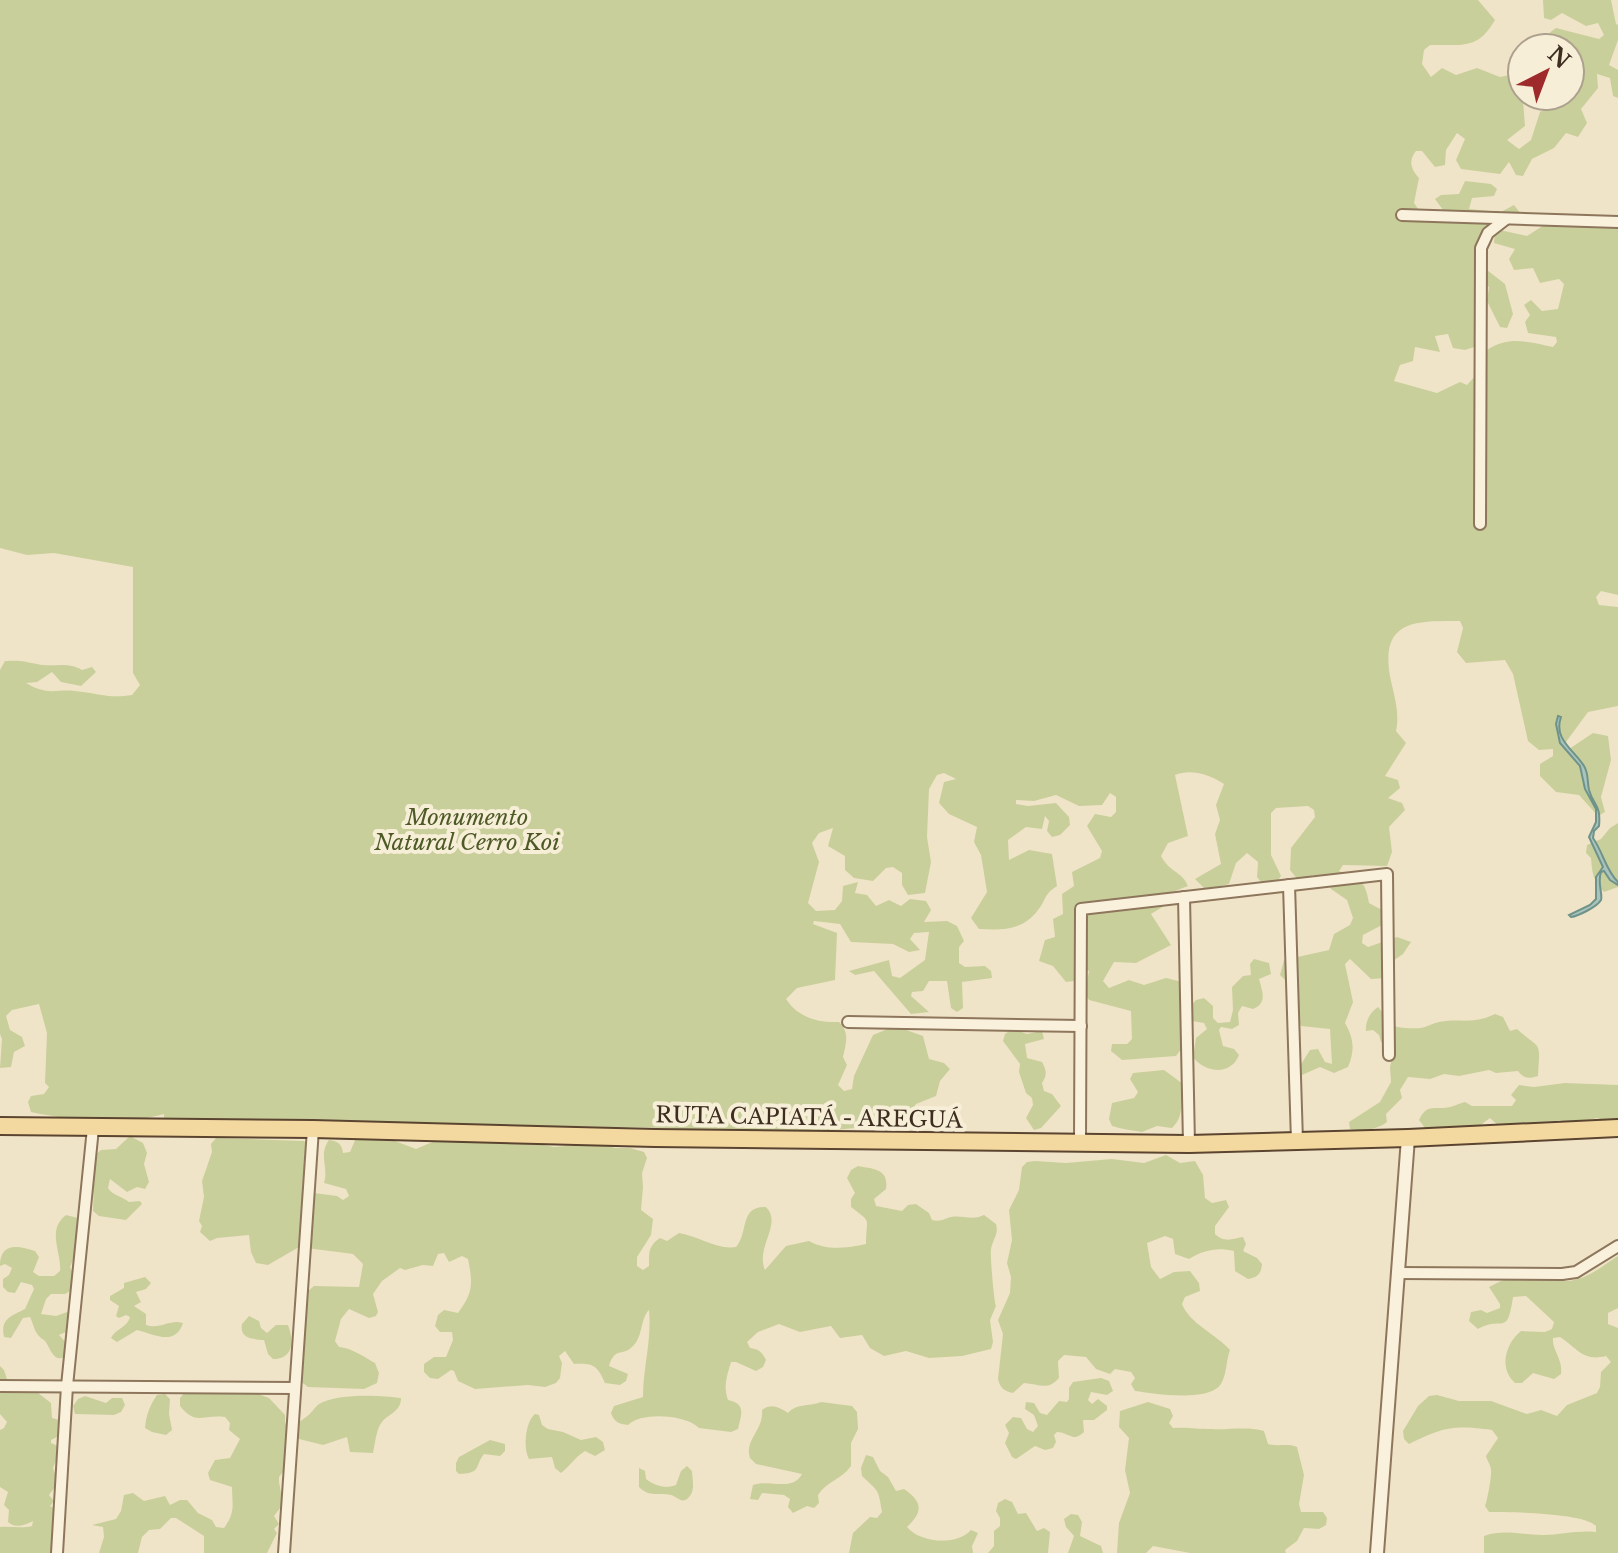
<svg xmlns="http://www.w3.org/2000/svg" width="1618" height="1553" font-family="'Libre Baskerville',serif">
<rect width="100%" height="100%" fill="#f0e4c8"/>
<g fill="#c9cf9b">
<path d="M0 0H1478L1495 20C1477 51 1462 44 1430 45L1424 50 1422 64 1431 77 1442 68 1456 75 1477 68 1500 77 1514 74 1522 87 1525 126 1507 140 1519 149 1531 140 1540 112 1570 96V71L1576 64 1570 57V48H1529L1556 28 1599 39 1604 35 1598 23 1586 26 1562 13 1551 20 1544 18 1543 0H1611L1616 24 1618 25V40L1609 65 1618 70V98L1613 96 1610 78 1597 74 1598 88 1581 109 1587 123 1578 137 1566 133 1554 148 1532 159 1523 176 1516 175 1509 162 1500 174 1461 169 1456 160 1465 139 1457 133 1446 150 1445 165 1435 167 1422 151H1416C1408 161 1411 169 1419 178L1414 203 1421 213 1443 210 1435 199 1441 195 1459 194 1465 181 1491 184 1497 189 1494 196 1472 198 1469 209 1501 212 1514 205 1521 214 1492 224 1478 241 1487 270 1505 284 1513 314 1507 328 1500 327 1487 301 1489 287 1483 283 1480 345 1465 350 1453 348 1448 334 1435 336 1440 352 1415 347 1413 361 1400 365 1394 381 1437 393 1460 382 1467 385 1486 364V351C1507 335 1530 342 1553 347L1557 342 1556 337 1528 333 1525 322 1530 315 1524 305 1531 300 1542 311 1558 309 1564 284 1559 279 1540 283 1533 268 1514 270 1509 259 1515 249 1494 243 1495 229 1527 236 1555 218 1618 223V595L1601 591 1596 597 1599 605 1618 607V706L1588 712 1566 742 1569 749 1593 733 1608 736 1611 760 1601 797 1605 812 1598 816 1579 795 1556 792 1540 776V764L1553 756V749L1539 750 1528 741 1513 674 1505 660 1466 663 1457 652 1463 628 1460 621C1417 621 1380 619 1390 676 1394 696 1400 712 1396 731L1406 743 1385 776 1398 780 1400 788 1388 798 1402 803 1405 810 1389 827 1392 852 1387 866 1343 865 1339 871C1360 880 1365 879 1369 903L1382 910V925L1363 935 1362 943 1368 947 1397 937 1411 942 1403 954 1390 963 1387 978 1371 979 1350 959 1345 964 1353 1002 1345 1023C1354 1039 1355 1050 1348 1067L1334 1073 1320 1067 1302 1075 1298 1069 1310 1050 1318 1049 1325 1062 1332 1064 1330 1029 1301 1026 1294 1013 1297 991 1280 975 1284 960 1329 950 1334 934 1350 925 1353 918 1347 900 1331 889 1329 877 1314 875 1299 881 1290 870 1291 848 1315 817 1314 810 1308 806 1276 808 1271 813V855L1281 876 1276 883 1261 882 1257 877 1258 862 1247 853 1236 863 1229 884 1206 890 1195 879 1221 864 1215 834 1220 820 1216 805 1224 784C1211 775 1191 768 1175 775L1188 836 1168 843 1161 856C1170 873 1182 871 1188 886L1167 894 1169 903 1151 914 1171 945 1136 963 1114 962 1103 981 1109 988 1129 980 1144 985 1166 978 1182 982 1185 1044 1176 1056 1122 1060 1111 1051 1112 1044H1127L1132 1039 1131 1011 1089 1000 1085 994 1089 971 1082 968 1074 981 1066 982 1053 966 1039 961 1045 940 1055 937 1053 919 1063 914 1062 894 1074 886 1072 872 1100 858 1102 851 1087 826 1095 814 1111 817 1116 812V797L1110 793 1102 805 1079 806 1056 795 1034 801 1016 800V804L1028 806 1056 803 1069 817 1070 825 1060 835 1052 837 1047 831 1049 821 1045 816 1042 829 1026 827 1008 840 1009 860 1029 850 1052 854 1057 886C1043 895 1047 899 1038 910 1022 931 1003 930 979 929L971 918 987 892 981 855 974 842 977 827 949 814 939 803 944 782 956 779 944 773 937 775 929 789 927 837 931 862 925 893 908 895 902 885V873L893 867 886 868 873 881 854 878 845 870V856L828 846 833 828 819 833 812 843 819 862 808 903 816 911 835 910 842 901 843 886 858 882 855 893 867 895 876 906 889 900 901 906 910 899 926 901 931 910 924 922 947 921 957 926 964 941 959 947V963L965 967 985 966 991 971 992 978 962 982 963 1008 957 1012 951 1008 947 981H929L923 991 912 992 911 996 929 1012 911 1014 874 971 855 975 849 971 889 960 892 976 900 978 925 960 929 932 914 933 910 939 920 950 909 952 893 944 851 942 840 924 814 921 813 924 837 933 835 980 797 988 786 999C798 1017 817 1023 839 1022 850 1033 846 1043 843 1057L847 1065 838 1085 844 1091 852 1089 854 1076 873 1035 895 1026 923 1036 929 1059 944 1063 950 1069 940 1081 936 1096 916 1104 904 1123 835 1130 821 1136 793 1137 763 1130 734 1142 669 1128 164 1119V1114C120 1126 75 1121 31 1112L28 1102 31 1096 44 1094 49 1087 45 1083 47 1033 39 1004 12 1010 6 1016 10 1030 22 1037 25 1046 14 1052 11 1067 0 1068 2 1039 0 1034V670L5 661C21 660 22 661 37 664 53 668 67 661 82 670L92 667 96 672 81 686 61 682 52 672 37 682 26 683C48 696 54 689 75 691 97 693 109 699 132 695L140 685 133 673V567L54 553 27 555 0 548Z"/>
<path d="M1618 823V887L1604 892C1593 882 1592 872 1591 858L1586 853 1587 845 1601 839 1610 828Z"/>
<path d="M1254 959 1269 963 1271 974 1259 979C1262 991 1268 1003 1253 1009L1242 1006 1238 1013 1239 1025 1232 1029 1221 1027 1219 1030 1223 1046 1234 1049 1239 1055C1231 1076 1205 1073 1193 1057L1196 1038 1207 1029 1204 1023 1192 1021 1191 1006 1196 1000 1204 998 1213 1006V1018L1218 1023 1230 1022 1233 1010 1232 987 1243 976 1251 975 1250 964Z"/>
<path d="M1378 1007 1383 1013 1384 1021C1392 1028 1409 1029 1421 1028 1427 1027 1433 1023 1439 1022 1461 1018 1472 1025 1495 1014L1503 1017 1510 1031 1517 1029C1542 1051 1540 1039 1538 1076 1529 1079 1524 1079 1518 1071L1496 1073 1489 1070 1459 1076 1444 1074 1430 1079 1408 1077 1400 1090 1402 1098 1386 1114 1387 1122C1379 1129 1361 1132 1350 1129L1349 1122 1380 1102 1391 1082 1390 1067 1395 1045 1381 1042 1379 1035 1373 1030 1366 1031C1365 1022 1370 1012 1378 1007Z"/>
<path d="M1012 1029 1027 1034 1042 1031 1044 1039 1025 1044 1027 1058 1042 1062C1047 1071 1047 1075 1042 1083L1044 1091 1052 1094 1061 1106 1041 1128 1034 1130 1026 1118 1033 1105 1032 1098 1026 1093 1019 1072 1020 1064 1003 1041 1005 1034Z"/>
<path d="M1164 1070 1183 1084C1180 1101 1185 1116 1172 1128L1157 1126 1142 1132C1132 1130 1121 1129 1112 1126L1109 1119 1112 1103 1134 1098 1138 1092 1130 1079 1133 1073Z"/>
<path d="M1565 1083 1618 1085V1125L1597 1118 1574 1124 1559 1120 1529 1130 1516 1124 1501 1128 1490 1118 1478 1127 1448 1126 1443 1131 1428 1132 1419 1120C1425 1107 1430 1108 1443 1108 1450 1108 1458 1104 1465 1102L1472 1106H1512L1516 1100 1511 1095 1519 1085 1534 1087Z"/>
<path d="M130 1136 143 1143 147 1153 144 1164 149 1182 145 1189 137 1187 127 1192 110 1179 108 1188C113 1196 122 1196 129 1202L140 1201 142 1204 126 1220 99 1216 93 1211 95 1155 101 1150 116 1149Z"/>
<path d="M364 1137 395 1141 416 1149 437 1140 501 1137 554 1147 601 1143 615 1148H630L644 1152 647 1158 642 1173 643 1187 641 1210 653 1219 651 1235 637 1257V1266L643 1270 649 1266C649 1253 648 1246 660 1238L667 1241 679 1233C699 1236 716 1250 736 1247 749 1232 739 1206 766 1207 783 1224 755 1247 765 1270L786 1246 809 1241C827 1251 846 1248 866 1244 866 1216 873 1224 851 1207V1199L855 1193 847 1178 851 1170 858 1166C874 1169 889 1169 886 1189L874 1199 876 1206 902 1211 908 1205 916 1204 929 1213 932 1220C941 1222 943 1219 951 1217 963 1215 972 1221 984 1215L996 1224C999 1234 993 1239 991 1249 990 1255 994 1302 996 1306L990 1320 993 1342 991 1349 962 1356 929 1358 906 1351 884 1356 870 1348 862 1335 840 1338 831 1326 800 1332 779 1324 758 1332 747 1342 750 1348C759 1349 762 1352 766 1360L763 1367 756 1371 736 1362H731C727 1376 723 1386 728 1400 747 1404 741 1415 738 1429L731 1432 699 1428C687 1415 642 1411 628 1425 619 1424 614 1422 611 1413L614 1406 643 1397C643 1367 652 1339 649 1310 640 1319 643 1337 633 1346 623 1357 615 1346 609 1366L628 1374 626 1381 620 1385 605 1383C597 1365 593 1363 574 1364L565 1351 559 1356 562 1363 560 1378 556 1383 545 1387 528 1385 475 1389 458 1381 454 1371 451 1370 438 1379 430 1378 424 1372V1364L434 1357H446L453 1340 452 1332H440L435 1326 438 1315 444 1310 458 1313C473 1293 473 1284 468 1259L462 1256 449 1262 444 1253 438 1254 433 1266 423 1265 405 1270 400 1268 382 1281 373 1294 378 1312 376 1316 369 1318 349 1309 341 1319 335 1341 339 1347C352 1348 364 1357 375 1363L379 1373 377 1383 364 1389 308 1387 300 1381 302 1314 308 1300V1291L314 1286 359 1287 363 1264 353 1254 299 1247 268 1265 256 1263 251 1252 249 1235 217 1238 210 1241 200 1232 202 1226 199 1221 204 1197 202 1181 212 1152 211 1144 216 1138 304 1141 308 1144 303 1174 302 1211 314 1193 337 1196 343 1200 349 1196 346 1189 324 1183C329 1167 318 1155 329 1140 338 1141 342 1144 343 1153L350 1152 356 1138Z"/>
<path d="M1166 1155 1180 1163 1195 1161 1203 1175 1205 1198 1212 1203 1226 1200 1229 1207 1215 1226V1234C1225 1243 1231 1239 1243 1237L1246 1244 1243 1251 1257 1258 1262 1264C1261 1274 1258 1277 1248 1279L1235 1271 1234 1251C1217 1247 1204 1250 1189 1259L1175 1254 1173 1239 1165 1236 1147 1243 1151 1267 1160 1279 1174 1272 1190 1271 1199 1283 1200 1291 1185 1297 1182 1304C1190 1324 1216 1334 1230 1350 1226 1361 1227 1372 1222 1382 1213 1403 1154 1394 1135 1391L1131 1384 1135 1378 1131 1372 1115 1369 1110 1374 1096 1369 1086 1357 1064 1355 1058 1361 1059 1378C1048 1391 1039 1384 1024 1383L1013 1393C1004 1391 1000 1388 998 1379L1003 1334 998 1320 1010 1293 1011 1277 1007 1263 1012 1240 1009 1210 1019 1190 1022 1167 1027 1162 1035 1161 1066 1163 1112 1159 1144 1163Z"/>
<path d="M66 1215 78 1218 80 1225 75 1238 81 1242 80 1259 73 1260 70 1267 73 1274 72 1290 65 1294H51L46 1299 41 1314 56 1316 70 1311C81 1317 83 1326 73 1334L66 1332 59 1335 70 1347V1354C56 1364 53 1355 47 1344 43 1337 43 1341 38 1335 34 1330 33 1323 30 1317L23 1318 11 1338 4 1337C0 1318 12 1316 25 1309L34 1289 32 1285 21 1282 15 1293 8 1292 3 1287V1279L9 1275 12 1268 5 1264 0 1266C0 1243 17 1245 35 1251L39 1257 33 1272 39 1276H54L60 1271C62 1253 46 1230 66 1215Z"/>
<path d="M1618 1256V1308L1608 1313V1324L1618 1328V1553H1484V1536C1503 1529 1523 1535 1543 1535 1561 1535 1577 1530 1596 1532V1526C1584 1513 1510 1512 1489 1512L1485 1506C1487 1502 1492 1475 1491 1470 1491 1465 1487 1461 1486 1456L1498 1438 1492 1430C1452 1425 1445 1427 1409 1444L1404 1439 1403 1431 1418 1406 1429 1396 1437 1395 1459 1401H1491L1527 1414 1541 1410 1557 1416 1567 1405 1597 1393 1600 1387 1601 1372 1611 1362 1606 1356C1583 1362 1577 1348 1560 1337L1553 1338C1552 1351 1563 1358 1561 1374L1554 1379 1533 1373 1522 1383H1515C1498 1368 1506 1343 1521 1331L1545 1332 1552 1329 1554 1322 1526 1296 1513 1297C1507 1338 1503 1315 1478 1329L1469 1321 1471 1312 1481 1310 1487 1313 1500 1308V1304L1489 1287C1504 1279 1525 1270 1543 1273 1552 1274 1559 1281 1568 1281 1588 1279 1602 1266 1618 1256Z"/>
<path d="M145 1277 151 1283 146 1289 136 1292 141 1302 134 1306 146 1314V1325C160 1330 170 1319 183 1323 175 1347 154 1334 137 1330L117 1342 111 1338C115 1329 127 1328 130 1317L126 1315 119 1318 116 1316 119 1306 110 1300V1296L124 1288V1283Z"/>
<path d="M249 1316 259 1321 261 1328 267 1333 276 1325H288C294 1340 294 1359 273 1359L268 1354 264 1340C254 1339 239 1339 242 1324Z"/>
<path d="M0 1366 4 1370 10 1388 33 1389 51 1403 52 1418 63 1421 61 1435 51 1440V1443L58 1446 60 1450 53 1468C58 1482 57 1485 49 1495L54 1501 50 1506 57 1510C53 1524 55 1538 53 1553H0V1527C11 1526 21 1529 32 1526L33 1521C26 1525 15 1529 8 1522L9 1510 4 1505 8 1492 0 1487V1430L4 1428 7 1422 0 1414Z"/>
<path d="M1101 1378 1109 1381 1113 1391 1107 1395 1091 1392 1088 1400 1092 1404 1098 1399 1107 1406V1410L1094 1420H1083L1084 1432C1073 1443 1068 1432 1057 1432L1054 1435 1056 1442 1053 1448 1045 1450 1035 1446 1016 1459 1012 1457 1005 1443 1009 1433 1005 1425 1013 1417 1021 1418 1027 1429 1033 1432 1038 1426 1034 1415 1025 1409 1026 1402 1034 1403 1040 1413 1047 1415 1059 1401 1067 1402 1069 1399V1388L1073 1382Z"/>
<path d="M247 1390 269 1398 285 1415V1423L291 1428C296 1424 301 1421 306 1417 311 1414 314 1408 319 1404 336 1393 382 1395 401 1398 401 1413 387 1413 380 1425 376 1432 375 1444 373 1453L350 1452 347 1437 323 1445 287 1436V1467L279 1477V1482L283 1504 274 1516 279 1524 274 1529 277 1533 267 1553H204V1536L176 1518H171L160 1529 149 1530 142 1537 138 1553H99L104 1537 103 1527 92 1525 116 1519 121 1511 124 1495 133 1493 144 1501 165 1496 170 1505 180 1500H187L198 1513 212 1520 216 1527 224 1528C236 1512 232 1505 232 1487L210 1480 208 1473 215 1460 230 1458 240 1439 229 1430 230 1423 225 1417C202 1414 196 1426 180 1406V1398L185 1392C205 1389 225 1395 247 1390Z"/>
<path d="M165 1394 170 1399 169 1414 172 1430 166 1435 152 1432 145 1428C146 1415 150 1405 157 1395Z"/>
<path d="M85 1396 106 1403 112 1398H122L125 1405 121 1412 114 1415 75 1414 73 1406 78 1399Z"/>
<path d="M821 1402 852 1406 857 1412 858 1429 851 1443V1466C842 1479 826 1482 818 1495L819 1503 814 1508 807 1506 793 1513 788 1507 790 1499 784 1495 762 1493 758 1500 750 1499 753 1485C769 1479 793 1492 802 1474L756 1464 750 1458C744 1440 764 1430 762 1410 771 1403 779 1407 788 1413 797 1403 808 1407 821 1402Z"/>
<path d="M1148 1402 1170 1409 1173 1416 1169 1423 1173 1428C1190 1427 1195 1429 1212 1429 1229 1430 1247 1426 1264 1431L1268 1444C1279 1447 1287 1443 1297 1447L1304 1475 1299 1504 1301 1512H1323L1327 1518 1326 1525 1319 1529 1304 1528 1297 1541 1285 1550 1286 1553H1190L1153 1546 1146 1553H1117L1119 1523 1130 1493 1125 1470 1129 1438 1119 1427 1120 1411Z"/>
<path d="M535 1414 539 1415 542 1425 548 1429 563 1432 581 1440 596 1437 603 1442 605 1450 595 1456 585 1451C575 1457 570 1466 561 1473L555 1468 552 1457 529 1459C523 1449 525 1422 535 1414Z"/>
<path d="M490 1440 505 1444V1451L500 1456 484 1454C474 1467 482 1473 459 1474L456 1471V1463L459 1457Z"/>
<path d="M866 1455 873 1457 880 1471 888 1477 896 1491 904 1489C923 1502 923 1512 907 1527 920 1543 957 1546 971 1530L978 1533 972 1546 973 1553H849L853 1533 870 1517 877 1518 882 1512C878 1489 880 1493 862 1476L861 1468Z"/>
<path d="M687 1466 692 1471C692 1479 696 1490 689 1497 682 1505 678 1497 671 1495 658 1492 650 1498 639 1487V1468L645 1471 646 1479C655 1486 666 1489 676 1485L681 1471Z"/>
<path d="M1005 1499 1012 1502 1018 1514 1026 1513 1037 1531 1044 1528 1050 1532 1048 1553H988L994 1546V1531L1000 1526V1518L996 1511 998 1503Z"/>
<path d="M1071 1514 1078 1515 1082 1522 1080 1536 1101 1546 1103 1553H1068L1074 1536 1066 1527 1064 1519Z"/>
</g>
<path fill="#a9c4bc" stroke="#6f938a" stroke-width="2" d="M1558 716 1561 717C1553 739 1574 750 1584 766 1589 774 1587 782 1589 790 1594 807 1601 804 1599 826L1594 831 1593 838C1603 852 1606 871 1618 882V885L1610 880 1604 871 1601 872C1597 883 1603 894 1601 900 1597 907 1578 916 1571 917L1569 915 1590 905 1596 899V877L1603 867 1589 837 1596 822V809L1585 789 1580 766 1560 743 1556 724Z"/>
<g fill="none" stroke-linecap="round" stroke-linejoin="round">
<g stroke="#8d765c" stroke-width="14">
<g id="minor">
<path d="M1402 215 1618 222"/>
<path d="M1480 524 1481 248 1488 233 1506 219"/>
<path d="M1289 885 1297 1141"/>
<path d="M1184 897 1189 1144"/>
<path d="M848 1022 1081 1026"/>
<path d="M1080 1142 1081 909 1387 874 1389 1055"/>
<path d="M1398 1273 1562 1274 1576 1272 1618 1246"/>
<path d="M0 1386 295 1388"/>
<path d="M57 1553 67 1386 93 1128"/>
<path d="M284 1553 313 1129"/>
</g>
</g>
<g stroke="#8d765c" stroke-width="16">
<path id="tertiary" d="M1377 1553 1408 1138"/>
</g>
<g stroke="#5b4430" stroke-width="20">
<path id="primary" d="M0 1126 313 1129 655 1138 1189 1144 1408 1138 1618 1128"/>
</g>
<use href="#minor" stroke="#faf1dc" stroke-width="10"/>
<use href="#tertiary" stroke="#faf1dc" stroke-width="12"/>
<use href="#primary" stroke="#f3d9a0" stroke-width="16"/>
</g>
<g text-anchor="middle" stroke-width="8" stroke-linejoin="round" paint-order="stroke">
<g font-size="22" font-style="italic" fill="#4d5a26" stroke="#f7eed8">
<text x="467" y="825">Monumento<tspan x="467" dy="25">Natural Cerro Koi</tspan></text>
</g>
<g font-size="22" fill="#3d2e20" stroke="#f7eed8">
<text transform="translate(809 1117) rotate(1)" y="8">RUTA CAPIATÁ - AREGUÁ</text>
</g>
</g>
<g transform="translate(1546 72) rotate(42)"><circle r="38" fill="#f7eed8" stroke="#ada18e" stroke-width="2"/>
<path d="M0-6L14 30L0 20L-14 30Z" fill="#9e2a2b"/>
<text y="-12" font-size="22" font-weight="bold" text-anchor="middle" fill="#3d2e20">N</text>
</g>
</svg>
